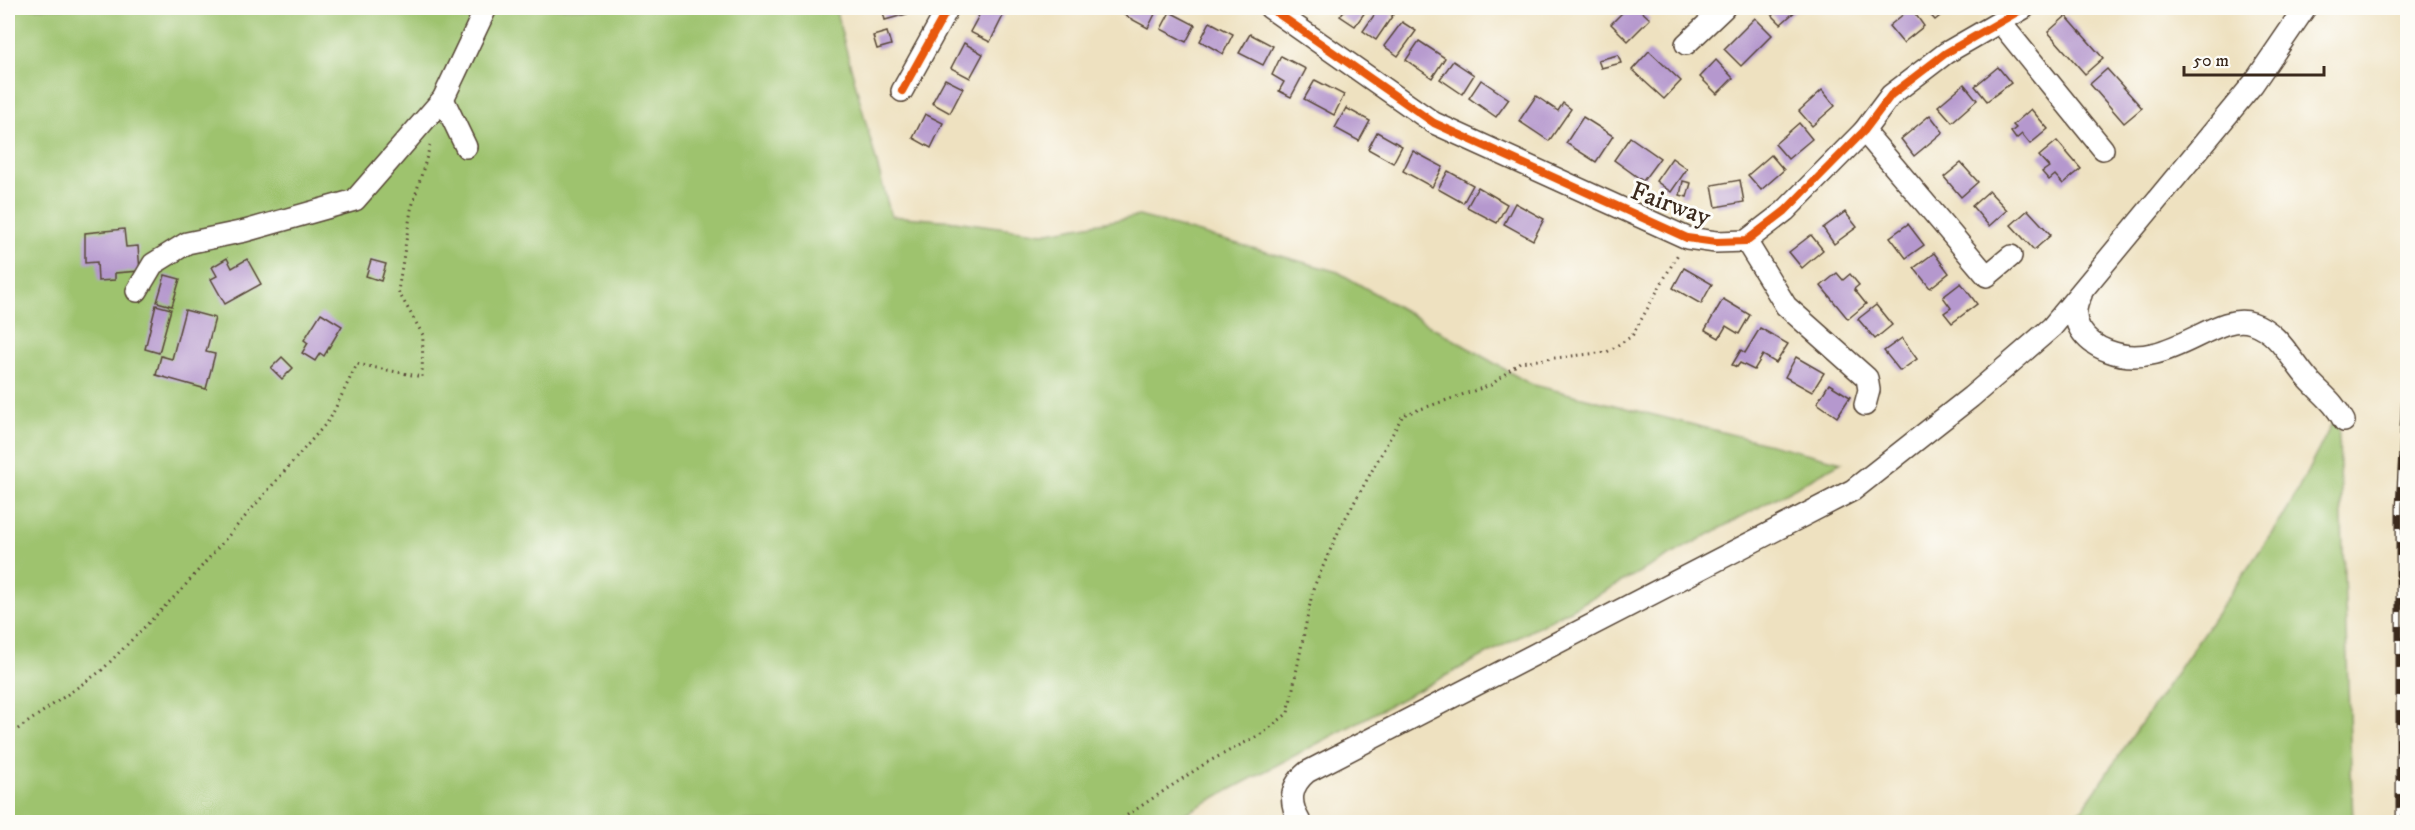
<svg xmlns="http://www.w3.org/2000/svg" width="2415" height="830" font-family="'IM FELL DW Pica',serif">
<rect width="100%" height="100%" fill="#fdfcf7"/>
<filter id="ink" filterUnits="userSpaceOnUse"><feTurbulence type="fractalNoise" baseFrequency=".0167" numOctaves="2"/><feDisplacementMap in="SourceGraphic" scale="12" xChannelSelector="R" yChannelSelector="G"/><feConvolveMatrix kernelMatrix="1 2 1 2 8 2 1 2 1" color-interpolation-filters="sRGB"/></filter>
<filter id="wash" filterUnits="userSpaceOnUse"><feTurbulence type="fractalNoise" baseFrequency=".008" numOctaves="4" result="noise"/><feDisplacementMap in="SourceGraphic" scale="24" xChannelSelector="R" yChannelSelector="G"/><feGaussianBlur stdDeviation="1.35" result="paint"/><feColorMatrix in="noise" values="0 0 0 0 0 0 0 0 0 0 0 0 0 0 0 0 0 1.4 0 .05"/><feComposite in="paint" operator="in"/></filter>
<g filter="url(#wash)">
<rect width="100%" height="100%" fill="#eee1c0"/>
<g fill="#9ec36e" stroke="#6c7646" stroke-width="1.5">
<path d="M8 8H835L891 216 955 221 1043 233 1139 216 1338 272 1530 384 1842 462 1555 618 1169 822H8Z"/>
<path d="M2338 412 2353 822H2064L2083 808 2287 511Z"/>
</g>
<g id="blocks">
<g fill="#b598ce">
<path d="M882 8H913L914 12 885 20Z"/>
<path d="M983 8H992L1004 14 990 42 970 32Z"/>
<path d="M1128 8H1151L1157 10 1148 28 1124 15Z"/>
<path d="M1346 8H1368L1355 26 1340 16Z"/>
<path d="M1379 8 1393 15 1376 40 1363 31Z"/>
<path d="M1627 8H1638L1650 19 1628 41 1611 24Z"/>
<path d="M1765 8H1799L1781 24Z"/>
<path d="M1911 8 1924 26 1903 43 1889 26Z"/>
<path d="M1924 8H1950L1935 20Z"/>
<path d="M1170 12 1195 25 1186 42 1161 29Z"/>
<path d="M2066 16 2103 58 2085 74 2048 32Z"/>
<path d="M1755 18 1772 35 1741 66 1724 49Z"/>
<path d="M1210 22 1233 34 1223 54 1200 41Z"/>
<path d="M1402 22 1416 31 1398 56 1384 46Z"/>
<path d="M887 32 891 45 877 49 873 36Z"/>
<path d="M1250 34 1273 46 1263 65 1239 53Z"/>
<path d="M1419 41 1445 58 1432 78 1406 60Z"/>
<path d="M964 43 983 54 970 78 951 68Z"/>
<path d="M1649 51 1681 81 1664 99 1632 70Z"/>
<path d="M1618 55 1621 63 1601 68 1598 60Z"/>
<path d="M1281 56 1306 69 1291 97 1279 91 1284 82 1272 75Z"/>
<path d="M1716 60 1733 78 1717 94 1700 77Z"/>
<path d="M1453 61 1474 75 1462 94 1440 79Z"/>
<path d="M1998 67 2011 83 1987 101 1975 86Z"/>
<path d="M2107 69 2142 108 2124 123 2090 84Z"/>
<path d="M945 79 963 88 950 113 932 103Z"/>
<path d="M1315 80 1344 95 1334 115 1304 99Z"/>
<path d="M1481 80 1509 99 1496 117 1469 98Z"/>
<path d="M1964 84 1977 100 1952 122 1938 106Z"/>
<path d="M1822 90 1835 106 1812 126 1799 111Z"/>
<path d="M1536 96 1558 111 1563 103 1571 109 1549 141 1519 121Z"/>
<path d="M1346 108 1370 121 1359 141 1335 128Z"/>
<path d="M2031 109 2048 129 2030 144 2022 134 2016 139 2011 132 2016 128 2013 125Z"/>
<path d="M925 114 943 123 931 148 913 138Z"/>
<path d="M1930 115 1943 132 1914 156 1901 139Z"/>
<path d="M1583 117 1613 136 1596 162 1566 143Z"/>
<path d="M1799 123 1812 139 1788 159 1775 144Z"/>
<path d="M1377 132 1402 146 1393 163 1368 149Z"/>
<path d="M1630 137 1660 158 1643 181 1614 160Z"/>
<path d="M2057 141 2081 169 2063 184 2055 175 2049 180 2042 172 2049 167 2039 156Z"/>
<path d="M1413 151 1443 167 1432 187 1403 171Z"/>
<path d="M1771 155 1784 170 1761 190 1748 175Z"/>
<path d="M1672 158 1687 169 1671 192 1656 181Z"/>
<path d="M1961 163 1978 182 1961 197 1944 177Z"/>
<path d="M1448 171 1473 185 1463 203 1438 189Z"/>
<path d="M1740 180 1744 202 1716 207 1712 185Z"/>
<path d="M1683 181 1691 183 1687 197 1680 195Z"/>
<path d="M1478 187 1507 204 1497 223 1467 207Z"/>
<path d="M1989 191 2007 210 1989 226 1972 206Z"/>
<path d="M1515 203 1544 219 1533 240 1504 224Z"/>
<path d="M2028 210 2051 235 2034 250 2011 225Z"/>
<path d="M1845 212 1857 227 1834 244 1823 228Z"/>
<path d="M1908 224 1924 245 1906 258 1890 237Z"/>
<path d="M124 229 126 247 138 246 140 271 115 273V280L98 281 97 262 85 263V233Z"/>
<path d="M1811 235 1823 250 1802 268 1789 252Z"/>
<path d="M1934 253 1949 273 1930 288 1914 268Z"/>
<path d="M227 258 232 268 247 259 261 284 225 304 211 279 217 276 212 267Z"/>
<path d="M371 260 386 264 381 281 366 276Z"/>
<path d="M1684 268 1712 284 1701 304 1673 288Z"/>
<path d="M1837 273 1843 280 1850 274 1859 285 1854 289 1866 304 1848 319 1821 286Z"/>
<path d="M165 275 180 279 172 306 157 302Z"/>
<path d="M1961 283 1977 304 1952 323 1944 313 1951 308 1943 297Z"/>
<path d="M1723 299 1750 315 1739 334 1726 326 1719 338 1705 330Z"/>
<path d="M156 305 171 309 159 353 145 349Z"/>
<path d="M1876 305 1892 325 1875 339 1858 319Z"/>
<path d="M185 310 215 318 206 352 215 354 206 389 156 375 161 356 172 359Z"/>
<path d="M321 313 342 326 324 356 320 353 315 361 302 353 308 343 304 340Z"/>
<path d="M1760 328 1788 344 1776 363 1763 355 1754 370 1740 363 1737 367 1732 365 1741 350 1745 353Z"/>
<path d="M1902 338 1917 359 1900 371 1884 351Z"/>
<path d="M282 357 293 368 282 379 271 368Z"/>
<path d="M1796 357 1824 373 1812 392 1785 377Z"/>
<path d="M1829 384 1850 397 1837 417 1817 403Z"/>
</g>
</g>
</g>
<g filter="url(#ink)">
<use href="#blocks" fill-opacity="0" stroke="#564536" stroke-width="1.5"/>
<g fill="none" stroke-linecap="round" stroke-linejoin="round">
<g stroke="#564536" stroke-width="24">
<g id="minor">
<path d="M1270 8 1434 123 1687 238 1716 242 1746 241 1785 211 1864 131 1891 95 1946 53 2024 8"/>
<path d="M2000 22 2103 149"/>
<path d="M1686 44 1724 8"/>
<path d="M902 91 948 8"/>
<path d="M443 99 466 147"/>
<path d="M1864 131 1987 276 2011 256"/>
<path d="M1746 241 1786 306 1867 378 1869 390 1865 405"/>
<path d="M137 291 153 264 187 243 245 231 355 200 443 99 486 8"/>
<path d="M2081 295C2075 306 2073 317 2080 329 2086 339 2097 347 2108 351 2166 374 2215 310 2252 323 2279 332 2291 360 2309 380 2323 395 2335 403 2344 421"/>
<path d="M1300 822C1289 803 1289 787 1307 772L1853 490 1971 397 2052 327 2253 84 2305 8"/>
</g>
</g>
<g stroke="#564536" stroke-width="3" stroke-dasharray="1.5 4.5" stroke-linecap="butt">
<path d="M8 736 101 671 182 589 330 419 357 364 422 377 423 335 398 291 411 210 430 146"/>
<path d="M8 815 13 822"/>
<path d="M1117 822 1206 763 1263 733 1288 713 1313 589 1340 528 1403 415 1491 385 1520 362 1607 352 1632 336 1678 254"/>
</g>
<use href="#minor" stroke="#fff" stroke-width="21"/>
<g stroke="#3b2a1e" stroke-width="7">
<path id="rail" d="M2399 822V508L2408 331"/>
</g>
<use href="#rail" stroke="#fdfcf7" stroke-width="4.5" stroke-dasharray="14" stroke-linecap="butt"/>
<g stroke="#fdfcf7" stroke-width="11">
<g id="cycleway">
<path d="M1270 8 1434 123 1687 238 1716 242 1746 241 1785 211 1864 131 1891 95 1946 53 2024 8"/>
<path d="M902 91 948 8"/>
</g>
</g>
<use href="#cycleway" stroke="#e8590c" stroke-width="8"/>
</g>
</g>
<g text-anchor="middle" stroke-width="6" stroke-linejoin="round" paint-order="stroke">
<g font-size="26" fill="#3b2a1e" stroke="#fdfcf7">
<text transform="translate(1671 203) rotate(20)" y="9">Fairway</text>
</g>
</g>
<rect width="2415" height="830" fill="none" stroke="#fdfcf7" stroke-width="30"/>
<path d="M2184 66v9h140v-9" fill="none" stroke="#3b2a1e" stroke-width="3"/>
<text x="2193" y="66" font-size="18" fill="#3b2a1e" stroke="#fdfcf7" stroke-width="4.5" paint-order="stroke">50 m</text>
</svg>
